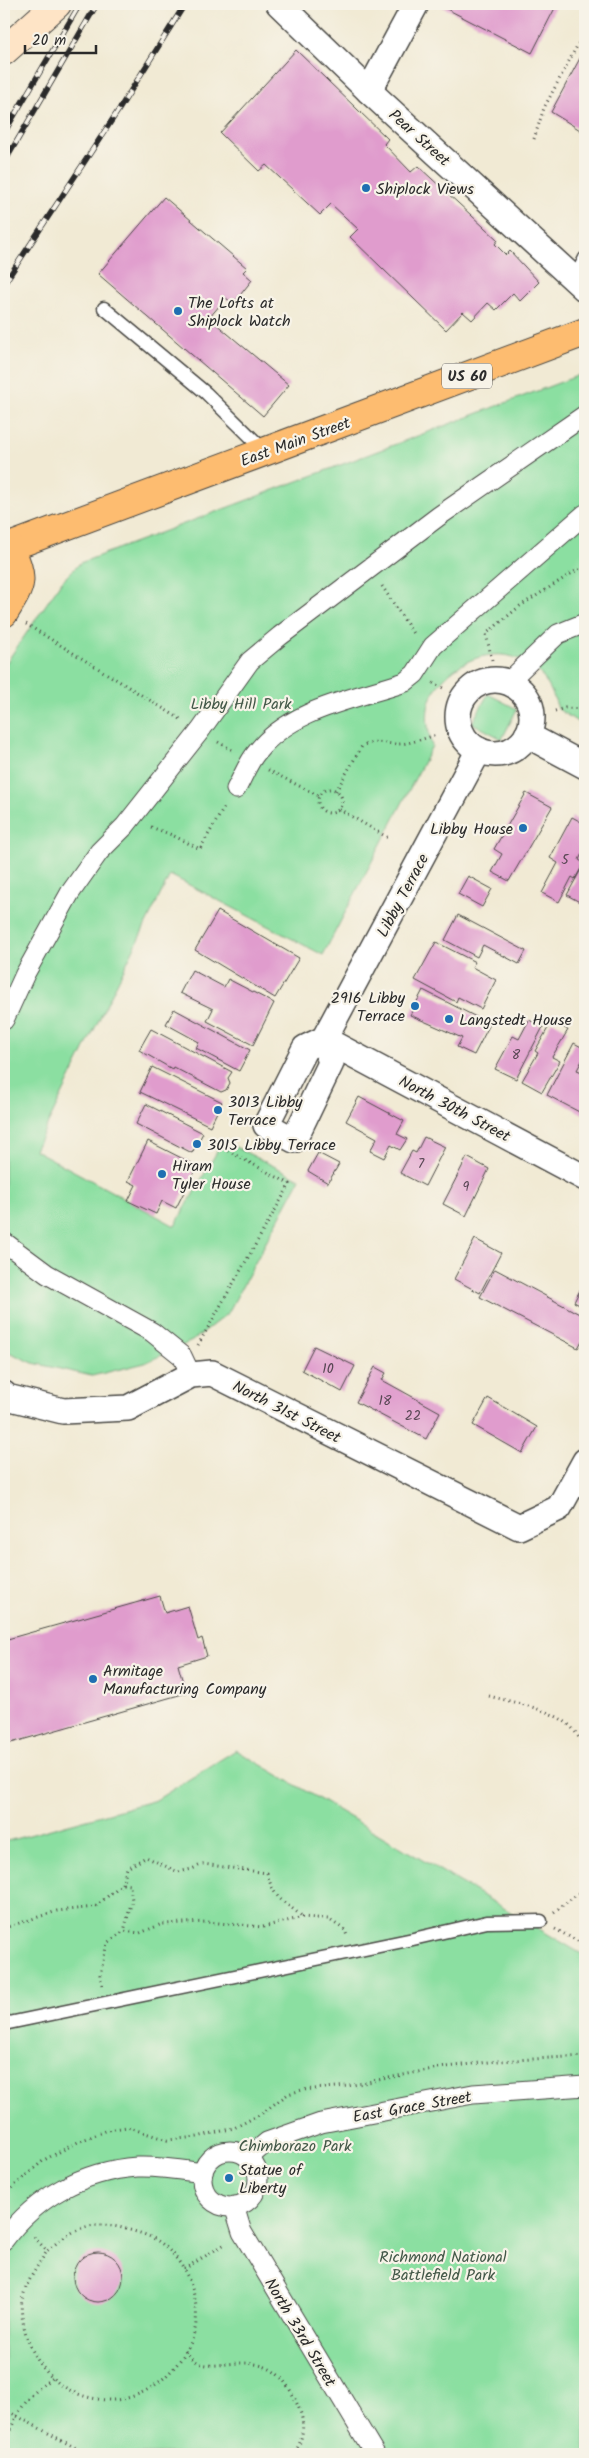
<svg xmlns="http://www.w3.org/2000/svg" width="589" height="2458" font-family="Kalam,sans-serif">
<rect width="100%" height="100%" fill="#f7f3e8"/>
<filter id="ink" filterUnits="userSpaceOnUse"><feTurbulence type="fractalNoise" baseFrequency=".02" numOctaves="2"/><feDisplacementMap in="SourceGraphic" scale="10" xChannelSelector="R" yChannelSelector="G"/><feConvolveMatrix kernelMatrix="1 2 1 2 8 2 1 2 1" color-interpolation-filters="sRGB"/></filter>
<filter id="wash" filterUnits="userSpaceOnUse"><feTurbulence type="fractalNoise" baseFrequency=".0096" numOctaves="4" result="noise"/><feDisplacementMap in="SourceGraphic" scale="20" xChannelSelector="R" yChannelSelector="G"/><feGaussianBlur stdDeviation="1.12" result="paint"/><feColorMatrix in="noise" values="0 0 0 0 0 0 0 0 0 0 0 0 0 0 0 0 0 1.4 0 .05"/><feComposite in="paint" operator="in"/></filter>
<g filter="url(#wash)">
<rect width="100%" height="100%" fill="#f1ead4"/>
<g fill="#8bdfa1" stroke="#5b8566">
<path d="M585 373V727L558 709C552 689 541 667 519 659 486 645 443 667 430 700 425 715 428 731 432 746L323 955 170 875 35 1150 175 1226 223 1141 300 1179 228 1313 192 1341 145 1363 92 1376 33 1363 4 1350V666L62 581 80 563Z"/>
<path d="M488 694 517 709 502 739 472 723Z"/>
<path d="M236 1750 585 1956V2454H4V1842L156 1800Z"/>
</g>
<g id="blocks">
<g fill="#e09ccd">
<path d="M443 4H557L532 53 441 6Z"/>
<path d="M585 49V133L551 112Z"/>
<path d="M296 50 388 139 384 144 411 172 418 166 498 240 495 244 506 255 510 251 539 282 520 301 513 293 496 310 488 303 472 320 463 312 446 330 350 237 358 229 331 204 320 215 266 165 259 171 220 133Z"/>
<path d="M164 197 247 268 243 272 252 280 233 304 226 298 209 318 289 385 263 416 98 274Z"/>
<path d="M526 793 552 807 509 881 492 872 502 854 494 849Z"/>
<path d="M572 817 585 824V847L579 860 584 863 575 879 572 877 559 902 542 893 558 863 550 858Z"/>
<path d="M585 862V905L567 895Z"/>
<path d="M468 876 492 889 482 907 458 894Z"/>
<path d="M218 911 299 958 275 998 195 950Z"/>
<path d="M458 915 526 951 519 964 483 945 477 957 445 940Z"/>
<path d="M436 942 475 962 472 967 496 980 481 1009 458 997 456 1002 415 980Z"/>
<path d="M192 970 224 987 228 979 274 1003 253 1045 207 1021 213 1009 180 993Z"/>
<path d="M423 990 490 1024 474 1055 457 1047 462 1038 410 1015Z"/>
<path d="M174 1009 250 1050 239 1071 196 1048 199 1042 166 1024Z"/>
<path d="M529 1020 543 1027 516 1079 495 1069 513 1036 519 1039Z"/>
<path d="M552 1021 568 1030 552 1057 560 1061 542 1092 522 1081 538 1053 535 1051Z"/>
<path d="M151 1029 232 1072 228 1078 230 1083 226 1090 221 1092 173 1067 172 1069 139 1050Z"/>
<path d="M574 1043 585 1049V1055L577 1070 582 1072 585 1066V1115L547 1095Z"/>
<path d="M152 1067 222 1102 210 1126 140 1092Z"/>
<path d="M359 1097 404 1121 397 1134 407 1139 400 1150 391 1145 384 1158 370 1151 377 1138 346 1121Z"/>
<path d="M146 1104 203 1133 192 1153 136 1124Z"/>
<path d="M424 1137 445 1147 425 1186 400 1173 412 1151 416 1153Z"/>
<path d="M148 1141 197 1166 176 1208 162 1201 156 1214 128 1201 136 1185 128 1181Z"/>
<path d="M318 1153 339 1164 328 1183 308 1171Z"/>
<path d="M467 1157 489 1169 466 1216 443 1204Z"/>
<path d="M475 1239 501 1253 480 1293 454 1279Z"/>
<path d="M495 1269 585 1317V1335L578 1348 480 1297Z"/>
<path d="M585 1280V1308L574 1302Z"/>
<path d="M314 1346 355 1366 342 1392 302 1370Z"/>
<path d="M375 1367 386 1373 382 1380 440 1412 426 1439 356 1402Z"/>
<path d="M488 1398 537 1427 522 1453 473 1425Z"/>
<path d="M160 1596 165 1613 188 1606 198 1640 202 1638 207 1656 178 1665 186 1693 4 1745V1640Z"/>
<circle cx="98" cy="2277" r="25"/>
</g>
</g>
</g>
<g filter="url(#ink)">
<use href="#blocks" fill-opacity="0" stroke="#494844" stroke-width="1"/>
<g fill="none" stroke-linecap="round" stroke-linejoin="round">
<g stroke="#494844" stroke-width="15">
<g id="service">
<path d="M575 278 585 258"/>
<path d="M104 308 206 393 266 452"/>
<path d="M4 2024 413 1939 487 1922 541 1921"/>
</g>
</g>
<g stroke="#494844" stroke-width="21">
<g id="pedestrian">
<path d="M509 681 558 634 585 623"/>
<path d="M236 789C243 777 248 762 257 752 291 708 356 699 405 682L415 674 433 646 585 514"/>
<path d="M4 1020 25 974 70 893 99 852 125 826 200 731 250 661 280 636 439 516 585 415"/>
<path d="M4 1242 47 1274 152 1332 182 1356 191 1375"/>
<circle cx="230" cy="2179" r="28"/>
<path d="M248 2158 267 2142 321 2123 473 2094 585 2086"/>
<path d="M234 2206 242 2232 375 2454"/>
<path d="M4 2240C36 2197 83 2171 137 2167 159 2166 182 2170 203 2173"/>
</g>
</g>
<g stroke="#494844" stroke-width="28">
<g id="minor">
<path d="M279 4 369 91 585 289"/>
<path d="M369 91 416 4"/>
<circle cx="495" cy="717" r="37"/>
<path d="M527 735 585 766"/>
<path d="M324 1039 331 1063 294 1140 266 1125 305 1048 324 1039 479 750"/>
<path d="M324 1039 585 1178"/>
<path d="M4 1394 7 1397 63 1411 128 1408 191 1375 212 1373 519 1527 559 1508 585 1461"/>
</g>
</g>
<g stroke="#494844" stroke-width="30">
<path id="secondary" d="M4 51 57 4"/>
</g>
<g stroke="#494844" stroke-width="30">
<g id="primary">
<path d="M4 549 585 332"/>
<path d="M4 613C23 582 24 581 10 547"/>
</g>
</g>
<g stroke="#494844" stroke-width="3" stroke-dasharray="1 4" stroke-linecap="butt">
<path d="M534 139 544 108 585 31"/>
<path d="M382 586 414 635"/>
<path d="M26 624 182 720"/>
<path d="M492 660 486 634 520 606 585 565"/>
<path d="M433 683 443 688"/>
<path d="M555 711 565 708 585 709"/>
<path d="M218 742 234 751"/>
<path d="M268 770 319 796"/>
<circle cx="330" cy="801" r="12"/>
<path d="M336 791 362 746C376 739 383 744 397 744 410 744 424 738 437 735"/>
<path d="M339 809 390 839"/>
<path d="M151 827 172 835 200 849 225 806"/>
<path d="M198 1345 290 1184 228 1151"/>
<path d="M489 1696C512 1702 551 1709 569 1725 576 1731 580 1740 585 1747"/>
<path d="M122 1884 127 1868 146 1857 178 1872 192 1869 203 1864 267 1873C274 1900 284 1901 303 1917"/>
<path d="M554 1912 585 1888"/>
<path d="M4 1928 57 1911 95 1907 122 1884 130 1885 132 1900 124 1931"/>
<path d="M555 1929 585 1945"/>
<path d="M102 1985 100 1975 107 1943 124 1931 140 1933 162 1924 207 1922 263 1927 303 1917 328 1919 345 1930 347 1936"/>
<path d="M4 2195 44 2160 78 2142 108 2130 127 2127 167 2140 197 2137 234 2128 261 2114 288 2094 302 2090 348 2086 438 2068 498 2061 585 2056"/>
<path d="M34 2237 47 2251C57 2242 69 2233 82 2228 95 2223 113 2225 126 2229 137 2232 149 2235 158 2241 188 2261 206 2308 191 2342 186 2353 178 2364 169 2373 155 2388 131 2401 109 2400 66 2399 36 2371 25 2331 23 2322 20 2310 22 2301 26 2282 37 2267 47 2251"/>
<path d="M184 2269 225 2244"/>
<path d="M185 2351C189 2355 193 2359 197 2362 206 2367 218 2365 227 2364 269 2359 285 2373 300 2411 305 2424 303 2443 293 2454"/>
<path d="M4 2409 87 2454"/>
<path d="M7 2454C7 2422 26 2396 52 2378"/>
</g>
<use href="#service" stroke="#fff" stroke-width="12"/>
<use href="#pedestrian" stroke="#fff" stroke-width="19"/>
<use href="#minor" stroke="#fff" stroke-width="25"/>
<use href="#secondary" stroke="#fee4c6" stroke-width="28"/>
<use href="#primary" stroke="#fdbc70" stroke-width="28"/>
<g stroke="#2b2b2b" stroke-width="5.5">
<g id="rail">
<path d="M4 133 80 4"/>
<path d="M4 163 97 4"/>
<path d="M4 284 118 111 185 4"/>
</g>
</g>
<use href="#rail" stroke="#f7f3e8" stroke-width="4" stroke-dasharray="11" stroke-linecap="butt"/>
</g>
</g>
<g fill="#1f6fb2" stroke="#f7f3e8" stroke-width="2">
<circle cx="366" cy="188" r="5"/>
<circle cx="178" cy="311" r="5"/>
<circle cx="523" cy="828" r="5"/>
<circle cx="415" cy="1006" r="5"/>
<circle cx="449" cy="1019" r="5"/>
<circle cx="218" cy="1110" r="5"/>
<circle cx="197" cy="1144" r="5"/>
<circle cx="162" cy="1174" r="5"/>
<circle cx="93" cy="1679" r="5"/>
<circle cx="229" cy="2178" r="5"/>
</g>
<g text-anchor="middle" stroke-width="4.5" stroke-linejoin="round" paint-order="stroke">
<g font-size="14" fill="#584754">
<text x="565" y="864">5</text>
<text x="516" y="1059">8</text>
<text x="421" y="1168">7</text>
<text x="466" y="1191">9</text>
<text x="328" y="1373">10</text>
<text x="385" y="1405">18</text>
<text x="413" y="1420">22</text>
</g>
<rect fill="#f7f3e8" stroke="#686764" stroke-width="1" x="442" y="363.5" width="50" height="25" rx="4"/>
<g font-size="15" font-weight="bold" fill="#2b2b2b">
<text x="467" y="381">US 60</text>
</g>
<g font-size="16" fill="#2b2b2b" stroke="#f7f3e8">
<text transform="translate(420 137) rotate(42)" y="6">Pear Street</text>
<text transform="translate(295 441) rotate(-20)" y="6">East Main Street</text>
<text transform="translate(402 895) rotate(-62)" y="6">Libby Terrace</text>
<text transform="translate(455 1108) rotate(28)" y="6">North 30th Street</text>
<text transform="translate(287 1411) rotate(27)" y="6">North 31st Street</text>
<text transform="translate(412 2106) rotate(-10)" y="6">East Grace Street</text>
<text transform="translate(301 2332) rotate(59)" y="6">North 33rd Street</text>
</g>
<g font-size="16" fill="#2b2b2b" stroke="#f7f3e8" text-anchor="start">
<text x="376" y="194">Shiplock Views</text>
<text x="188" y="308">The Lofts at<tspan x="188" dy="18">Shiplock Watch</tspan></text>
<text x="513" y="834" text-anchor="end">Libby House</text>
<text x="405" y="1003" text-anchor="end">2916 Libby<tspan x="405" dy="18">Terrace</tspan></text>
<text x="459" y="1025">Langstedt House</text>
<text x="228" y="1107">3013 Libby<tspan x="228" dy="18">Terrace</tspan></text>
<text x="207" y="1150">3015 Libby Terrace</text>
<text x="172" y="1171">Hiram<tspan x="172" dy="18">Tyler House</tspan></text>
<text x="103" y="1676">Armitage<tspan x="103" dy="18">Manufacturing Company</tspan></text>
<text x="239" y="2175">Statue of<tspan x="239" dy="18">Liberty</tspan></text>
</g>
<g font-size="16" fill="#435848" stroke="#f7f3e8">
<text x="241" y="709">Libby Hill Park</text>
<text x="295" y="2151">Chimborazo Park</text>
<text x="443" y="2262">Richmond National<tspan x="443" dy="18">Battlefield Park</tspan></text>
</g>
</g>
<rect width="589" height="2458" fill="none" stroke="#f7f3e8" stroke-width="20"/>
<path d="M25 45v8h71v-8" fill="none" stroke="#2b2b2b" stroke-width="2.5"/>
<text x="32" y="45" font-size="15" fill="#2b2b2b" stroke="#f7f3e8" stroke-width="4" paint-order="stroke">20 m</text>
</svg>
